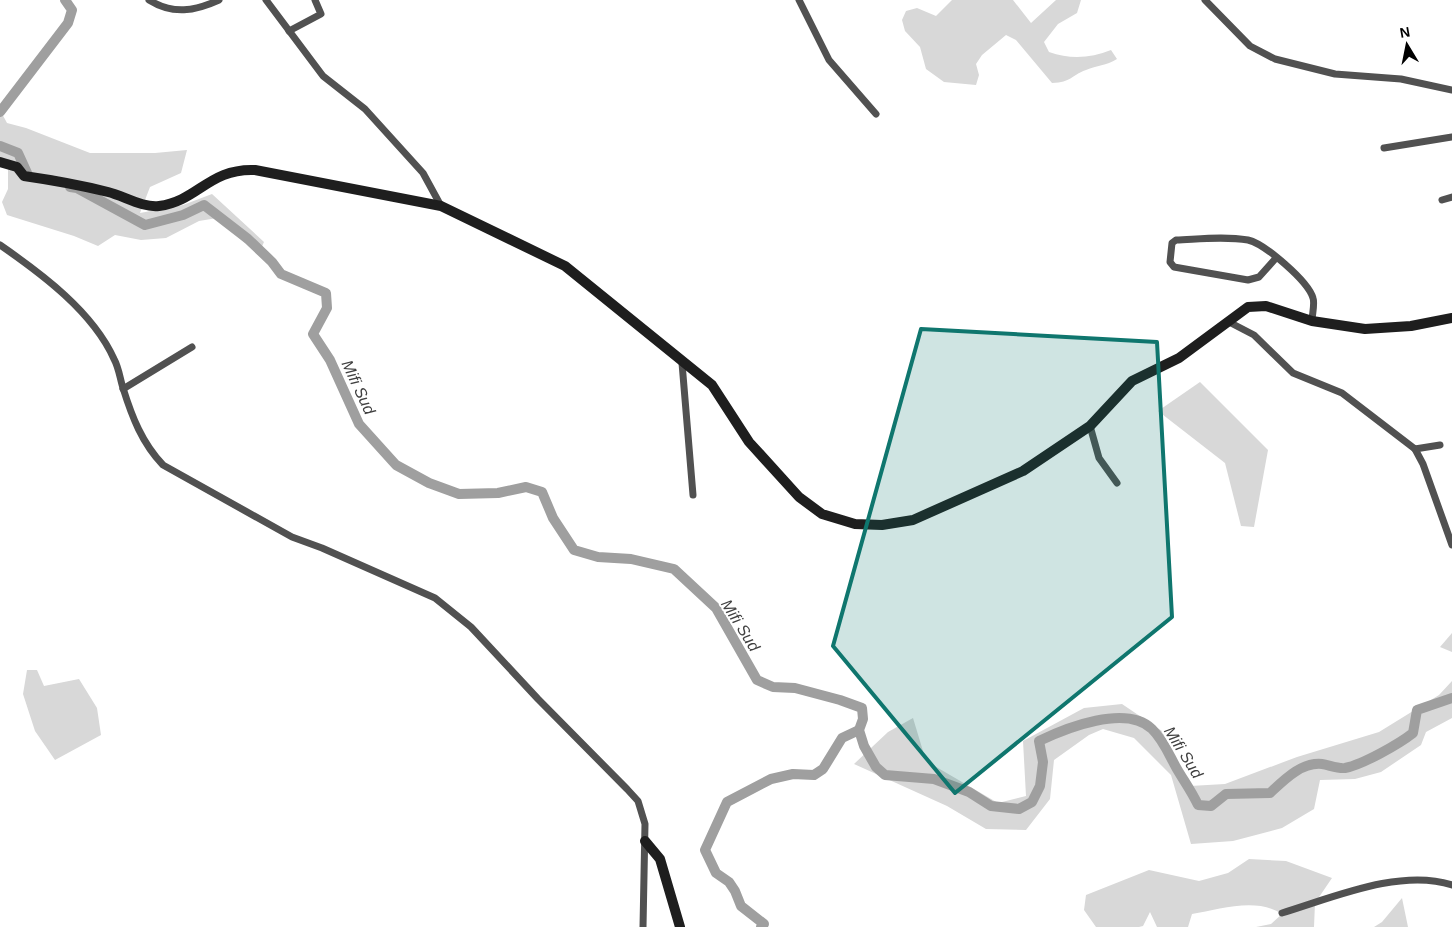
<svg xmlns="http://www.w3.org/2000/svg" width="1452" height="927" font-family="Arial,sans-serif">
<rect width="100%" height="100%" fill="#fff"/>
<g fill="#d8d8d8">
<path d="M952 0H1013L1031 23 1056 0H1081L1077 13 1058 24 1044 42 1049 52C1071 60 1091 58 1111 50L1117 59C1106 66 1097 65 1086 70 1070 76 1072 82 1052 83L1016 40 1006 35 982 55 976 64 979 75 976 85 944 82 926 69 920 47 905 31 902 20 906 11 917 8 936 16Z"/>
<path d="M0 110 7 123 26 128 90 153H155L187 150 181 173 150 187 140 213 183 205 212 194 264 242 258 255 217 218 199 221 166 238 141 240 115 235 98 246 74 236 7 215 2 202 8 189V159L0 158Z"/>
<path d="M1200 382 1268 450 1254 527 1241 526 1225 463 1158 411Z"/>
<path d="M1452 633V652L1440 647Z"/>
<path d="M27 670H37L44 686 79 679 97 708 101 735 55 760 35 731 23 694Z"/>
<path d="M1452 681V718L1426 732 1421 745 1381 772 1355 779 1320 780 1314 809 1282 828 1233 841 1191 844 1171 775 1134 738 1103 729 1089 735 1054 760 1050 799 1026 830 986 829 947 806 854 764 888 732 913 718 926 761 998 803 1026 796 1023 741 1084 708 1122 704 1162 731 1190 786 1225 784 1297 757 1379 732 1439 695Z"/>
<path d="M1249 859 1286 861 1332 878 1315 903 1314 927H1256L1271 924 1282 914C1257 897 1220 909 1192 914L1188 927H1157L1150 912 1143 926 1139 927H1096L1084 910 1086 895 1149 870 1199 881 1228 873Z"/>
<path d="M1402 898 1408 927H1374L1382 922Z"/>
</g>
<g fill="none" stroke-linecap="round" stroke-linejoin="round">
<g stroke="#9f9f9f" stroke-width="10">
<path d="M0 112 68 23 72 10 65 0"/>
<path d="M0 146 18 153 28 175"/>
<path d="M70 187 77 188 145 225 183 215 204 205 248 239 272 262 281 274 326 293 327 308 313 334 330 360 359 424 396 465 429 483 459 494 498 493 526 487 542 492 553 518 574 550 598 557 631 559 674 569 716 608 757 680 773 687 795 688 840 700 862 708 863 719 859 730 864 746 876 767 885 775 934 779 969 792 991 806 1019 809 1032 802 1040 786 1043 762 1039 741C1066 728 1126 704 1152 729 1164 741 1169 755 1177 769 1184 781 1192 792 1198 805L1211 806 1226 794 1270 793C1284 780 1301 762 1322 764 1329 765 1338 769 1345 768 1362 765 1399 744 1413 733L1417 710 1452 698"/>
<path d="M761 927 764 924 741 906 735 891 729 882 716 873 705 850 727 802 771 779 793 774 814 775 823 769 842 738 859 730"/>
</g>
<g stroke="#515151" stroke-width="7">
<path d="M149 0C173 15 195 11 219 0"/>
<path d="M266 0 323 76 365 109 423 173 441 206"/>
<path d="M799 0 829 60 876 114"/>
<path d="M1205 0 1250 46 1275 59 1335 74 1401 79 1452 90"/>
<path d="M289 31 321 14 315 0"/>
<path d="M1384 148 1452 137"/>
<path d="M1442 200 1452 197"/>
<path d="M0 245C42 274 93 312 114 359 119 368 120 379 123 388 132 417 142 443 163 465L292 537 322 548 435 598 471 627 538 699 627 789 638 801 645 824 643 927"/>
<path d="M1276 258 1259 277 1248 280 1174 267 1170 262 1172 243 1176 240C1200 239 1225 236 1248 240 1265 244 1308 281 1313 298 1315 304 1312 315 1312 321"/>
<path d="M1229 322 1254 335 1293 373 1342 393 1415 449 1440 445"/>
<path d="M682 363 693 495"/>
<path d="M123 389 192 347"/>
<path d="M1090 426 1099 458 1117 483"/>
<path d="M1415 449 1423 464 1452 545"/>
<path d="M1282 913C1332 898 1400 868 1452 885"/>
</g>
<g stroke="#1e1e1e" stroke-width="10">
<path d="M0 162 17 167 24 176C52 180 80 185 108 192 124 196 143 208 159 206 198 201 209 168 255 170L441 206 565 266 712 385 749 442 799 497 822 514 855 524 882 525 913 520 1023 471 1090 426 1132 381 1179 358 1248 307 1266 306 1312 321 1365 329 1411 326 1452 318"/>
<path d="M645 841 660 859 680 927"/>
</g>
</g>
<path fill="#0f766e" fill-opacity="0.2" stroke="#0f766e" stroke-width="4" stroke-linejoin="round" d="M921 329 1157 342 1172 617 955 793 833 646Z"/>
<g text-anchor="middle" stroke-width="4" stroke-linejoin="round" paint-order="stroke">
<g font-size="16" font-style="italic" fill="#404040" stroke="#fff">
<text transform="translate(359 387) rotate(65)" y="6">Mifi Sud</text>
<text transform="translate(741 625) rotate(58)" y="6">Mifi Sud</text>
<text transform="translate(1184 752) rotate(58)" y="6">Mifi Sud</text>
</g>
</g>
<g transform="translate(1407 45) rotate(350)" stroke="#ffffff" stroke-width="4" paint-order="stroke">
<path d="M0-4L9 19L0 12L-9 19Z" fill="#000000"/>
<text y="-8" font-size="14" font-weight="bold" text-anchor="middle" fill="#000000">N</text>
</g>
</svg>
